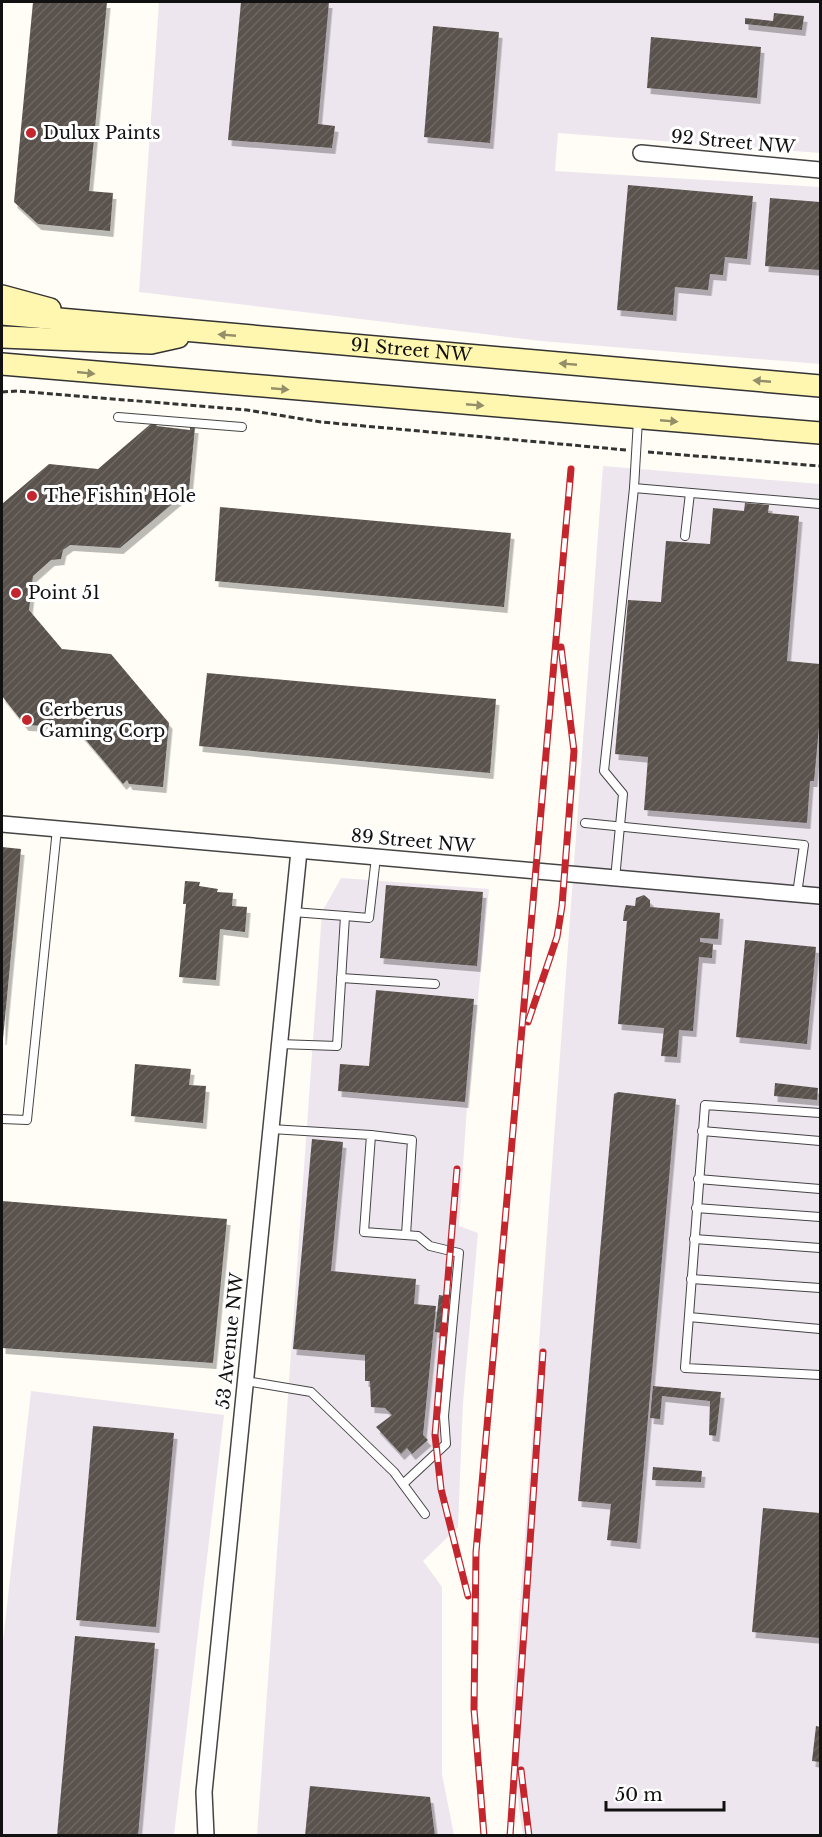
<svg xmlns="http://www.w3.org/2000/svg" width="822" height="1837" font-family="'Libre Baskerville',serif">
<defs>
<pattern id="building-hatch" width="6" height="6" patternUnits="userSpaceOnUse" patternTransform="scale(1.5)"><rect width="6" height="6" fill="#5a524d"/><path d="M-1 1l2-2M0 6l6-6M5 7l2-2" fill="none" stroke="#6d6662"/></pattern>
<filter id="shadow"><feDropShadow dx="3.5" dy="6" stdDeviation="0" flood-color="#0004"/></filter>
</defs>
<rect width="100%" height="100%" fill="#fffdf5"/>
<g fill="#eee6ef">
<path d="M159 2H820V153L558 133 555 171 820 187V364L541 341 139 292Z"/>
<path d="M603 466 820 484V1835L523 1836 519 1809 512 1714Z"/>
<path d="M341 878 489 889 467 1106 459 1226 478 1233 463 1403 458 1527 423 1561 442 1587V1774L454 1835 257 1836 322 912Z"/>
<path d="M31 1391 224 1415 174 1835 2 1836V1650Z"/>
</g>
<g fill="url(#building-hatch)" filter="url(#shadow)">
<path d="M33 2H107L89 191 113 193 110 231 38 224 14 202Z"/>
<path d="M241 2H329L318 124 335 126 332 148 228 140Z"/>
<path d="M774 13 804 16 802 30 745 24V18L773 21Z"/>
<path d="M433 26 499 32 490 143 424 137Z"/>
<path d="M651 37 761 47 757 98 647 88Z"/>
<path d="M628 185 753 196 747 259 725 257 723 275 710 274 708 290 675 287 673 315 617 310Z"/>
<path d="M770 198 820 202V270L765 266Z"/>
<path d="M153 422 157 426 190 430V427H195L189 490 120 548 70 545 63 550 61 559 51 560 33 576 29 610 62 649 111 654 169 723 163 787 129 784 127 780 123 784 75 727 25 725 2 696V504L49 464 98 469Z"/>
<path d="M745 503 769 505 768 513 799 516 787 661 820 664V717L814 781H810L807 823 644 810 648 757 615 754 628 600 661 602 666 541 710 544 713 508 744 511Z"/>
<path d="M220 507 511 533 504 607 215 581Z"/>
<path d="M207 673 496 699 490 773 199 746Z"/>
<path d="M2 847 21 849 3 1039H2Z"/>
<path d="M185 881 200 882 199 886 218 889 217 892 233 893 232 906 247 907 245 932 220 929 216 980 179 977 186 904H183Z"/>
<path d="M386 885 483 892 477 966 380 958Z"/>
<path d="M644 895 650 900V907L720 913 718 939 700 938V942L713 944 712 958 699 957 693 1031 679 1030 677 1057 661 1056 664 1028 618 1024 627 921H623L624 912 626 905 635 906 636 898Z"/>
<path d="M745 940 816 947 807 1044 736 1037Z"/>
<path d="M376 990 474 999 465 1102 338 1091 340 1064 369 1066Z"/>
<path d="M135 1064 191 1069 189 1085 206 1086 203 1123 131 1116Z"/>
<path d="M775 1083 818 1088 817 1100 774 1096Z"/>
<path d="M618 1092 676 1099 637 1543 607 1540 611 1504 578 1501 614 1094Z"/>
<path d="M312 1139 343 1142 331 1271 416 1279 414 1304 436 1306 423 1435 428 1440 412 1454 407 1448 401 1454 376 1427 392 1415 385 1408 371 1407 370 1381H365V1355L293 1349Z"/>
<path d="M2 1201 227 1219 213 1363 2 1348Z"/>
<path d="M439 1295 446 1296 442 1333 435 1332Z"/>
<path d="M653 1386 721 1392 716 1436 709 1435 710 1401 662 1396 660 1419 650 1418Z"/>
<path d="M93 1426 174 1433 156 1627 76 1620Z"/>
<path d="M653 1467 702 1471 701 1482 652 1480Z"/>
<path d="M763 1508 820 1513V1638L752 1632Z"/>
<path d="M75 1636 155 1643 138 1836H57Z"/>
<path d="M816 1726 820 1727V1762L812 1761Z"/>
<path d="M310 1786 430 1797 435 1836H305Z"/>
</g>
<g fill="none" stroke-linecap="round" stroke-linejoin="round">
<g stroke="#444" stroke-width="10">
<g id="lane">
<path d="M118 417 242 427"/>
<path d="M638 420 634 488 820 504"/>
<path d="M685 536 690 493"/>
<path d="M585 823 804 845 797 894"/>
<path d="M615 879 623 794 604 771 634 488"/>
<path d="M345 916 369 918 376 857"/>
<path d="M341 978 435 984"/>
<path d="M279 1044 337 1046 345 916 293 912"/>
<path d="M820 1113 705 1105 685 1368 820 1375"/>
<path d="M2 1119 27 1120 57 829"/>
<path d="M271 1129 371 1135 364 1232 418 1236 430 1246 459 1253 444 1416 446 1444 403 1484"/>
<path d="M702 1131 820 1141"/>
<path d="M371 1135 412 1140 406 1235"/>
<path d="M698 1179 820 1189"/>
<path d="M696 1208 820 1217"/>
<path d="M694 1239 820 1248"/>
<path d="M691 1279 820 1288"/>
<path d="M689 1317 820 1329"/>
<path d="M246 1381 311 1392 394 1472 425 1514"/>
</g>
</g>
<g stroke="#444" stroke-width="18">
<g id="street">
<path d="M641 153 820 170"/>
<path d="M2 824 820 896"/>
<path d="M206 1836 204 1792 299 851"/>
</g>
</g>
<g stroke="#333" stroke-width="24">
<g id="secondary">
<path d="M2 296 50 309"/>
<path id="s1" d="M2 314 820 386"/>
<path d="M2 337 151 343 178 337"/>
<path d="M2 364 820 433"/>
</g>
</g>
<g stroke="#333" stroke-width="3" stroke-dasharray="6 3" stroke-linecap="butt">
<path d="M2 392 17 391 247 410 321 422 626 450"/>
<path d="M648 452 820 466"/>
</g>
<use href="#lane" stroke="#fff" stroke-width="8"/>
<use href="#street" stroke="#fff" stroke-width="15"/>
<use href="#secondary" stroke="#fff6b0" stroke-width="21"/>
<g stroke="#c4262e" stroke-width="7">
<g id="rail">
<path d="M528 1022 557 937 562 906 574 751 561 647"/>
<path d="M457 1169 435 1435 441 1489 468 1596"/>
<path d="M521 1770 529 1836"/>
<path d="M484 1836 474 1709 476 1552 571 469"/>
<path d="M510 1836 543 1352"/>
</g>
</g>
<use href="#rail" stroke="#fff" stroke-width="4.5" stroke-dasharray="14" stroke-linecap="butt"/>
</g>
<defs><path id="oneway-solid" d="M-6-.8H1V-3.2L6.5 0L1 3.2V.8H-6Z" transform="scale(1.5)"/></defs>
<g fill="#948f68">
<use href="#oneway-solid" transform="translate(227 335) rotate(-175)"/>
<use href="#oneway-solid" transform="translate(568 364) rotate(-175)"/>
<use href="#oneway-solid" transform="translate(86 373) rotate(6)"/>
<use href="#oneway-solid" transform="translate(762 381) rotate(-175)"/>
<use href="#oneway-solid" transform="translate(280 389) rotate(5)"/>
<use href="#oneway-solid" transform="translate(475 405) rotate(5)"/>
<use href="#oneway-solid" transform="translate(669 421) rotate(5)"/>
</g>
<g fill="#c4262e" stroke="#fff" stroke-width="2">
<circle cx="31" cy="133" r="6"/>
<circle cx="32" cy="496" r="6"/>
<circle cx="16" cy="593" r="6"/>
<circle cx="27" cy="720" r="6"/>
</g>
<g text-anchor="middle" stroke-width="6" stroke-linejoin="round" paint-order="stroke">
<g font-size="18" fill="#111" stroke="#fff" text-anchor="start">
<text x="43" y="139">Dulux Paints</text>
<text x="44" y="502">The Fishin' Hole</text>
<text x="28" y="599">Point 51</text>
<text x="39" y="716">Cerberus<tspan x="39" dy="21">Gaming Corp</tspan></text>
</g>
<g font-size="18" fill="#111" stroke="#fff">
<text transform="translate(733 142) rotate(5)" y="6">92 Street NW</text>
<text dy="6" stroke="none"><textPath href="#s1" startOffset="411">91 Street NW</textPath></text>
<text transform="translate(413 841) rotate(5)" y="6">89 Street NW</text>
<text transform="translate(230 1341) rotate(-84)" y="6">53 Avenue NW</text>
</g>
</g>
<rect width="822" height="1837" fill="none" stroke="#111111" stroke-width="6"/>
<path d="M606 1801v9h118v-9" fill="none" stroke="#111111" stroke-width="3"/>
<text x="615" y="1801" font-size="18" fill="#111111" stroke="#ffffff" stroke-width="4.5" paint-order="stroke">50 m</text>
</svg>
